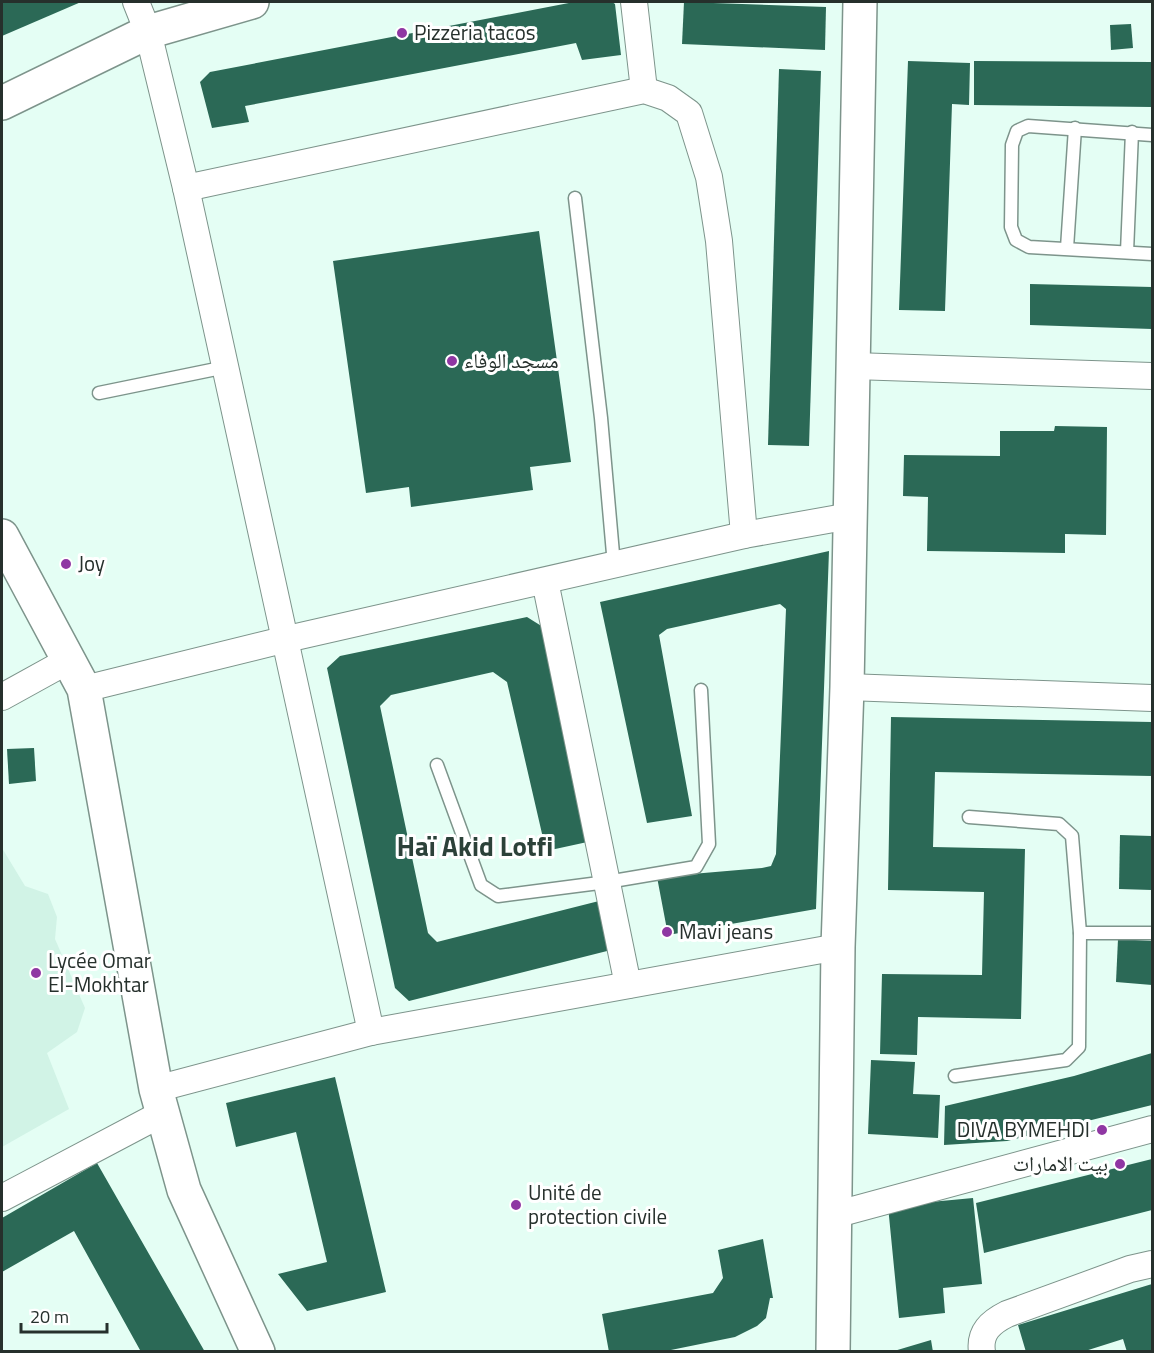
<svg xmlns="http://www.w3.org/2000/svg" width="1154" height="1353" font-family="'Titillium Web','Noto Naskh Arabic',sans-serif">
<rect width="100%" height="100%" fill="#e4fef4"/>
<path fill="#d1f3e6" d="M2 848 25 886 48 894 57 917 55 939 85 1008 77 1032 47 1053 69 1109 2 1147Z"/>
<g fill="#2b6956">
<path d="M2 2H81L2 36Z"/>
<path d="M574 2H612L615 4 621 55 582 60 576 43 245 106 249 122 212 128 200 82 210 72Z"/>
<path d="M684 2 826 7 825 50 682 44Z"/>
<path d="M1131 24 1133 48 1111 50 1110 25Z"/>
<path d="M908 61 970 63 969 105 952 104 945 311 899 310Z"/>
<path d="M974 61 1152 62V107L974 105Z"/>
<path d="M779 69 821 71 809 446 768 445Z"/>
<path d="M539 231 571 462 530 467 533 490 411 507 409 487 366 493 333 261Z"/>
<path d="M1030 284 1152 287V329L1030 325Z"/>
<path d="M1055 426 1107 427 1106 535 1065 534V553L927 551 928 497 903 496 904 455 1000 456V431H1054Z"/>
<path d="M829 551 816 909 668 935 657 877 762 868 771 866 776 854 786 609 780 604 667 629 659 635 692 816 647 823 600 602Z"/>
<path d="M527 617 543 627 592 841 546 851 507 682 493 672 391 695 380 706 428 933 437 942 599 901 611 950 409 1001 395 988 327 668 340 656Z"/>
<path d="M891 717 1152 722V776L935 772 933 847 1025 849 1021 1019 918 1017 917 1055 880 1054 882 974 982 975 984 892 888 890Z"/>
<path d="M34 748 36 781 9 784 7 749Z"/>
<path d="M1120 835 1152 836V890L1119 889Z"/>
<path d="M1118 939 1152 941V985L1116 982Z"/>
<path d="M1152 1053V1105L1007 1141 944 1145 945 1106 1074 1076Z"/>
<path d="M871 1060 915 1062 913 1094 940 1095 938 1138 868 1134Z"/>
<path d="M335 1077 386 1292 307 1311 278 1274 327 1262 296 1132 236 1147 226 1103Z"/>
<path d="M1152 1159V1210L984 1253 976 1203Z"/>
<path d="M97 1163 205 1352H138L140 1350 74 1231 2 1272V1218Z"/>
<path d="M973 1198 982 1284 943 1288 945 1313 899 1318 888 1206Z"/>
<path d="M763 1239 773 1298H770L766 1318 757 1326 735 1337 661 1352H609L602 1314 713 1293 723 1278 718 1250Z"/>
<path d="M1152 1284V1352H1127L1123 1339 1082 1352H1026L1018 1325Z"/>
<path d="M931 1340 933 1352H894V1351Z"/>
</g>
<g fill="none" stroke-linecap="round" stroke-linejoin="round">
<g stroke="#7d948b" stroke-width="15">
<g id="lane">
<path d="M1152 135 1028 126 1017 131 1012 145 1011 227 1016 240 1029 247 1152 254"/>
<path d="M575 198 601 418 614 565"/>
<path d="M1067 248 1075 128"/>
<path d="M1127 252 1132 132"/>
<path d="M99 393 226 367"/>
<path d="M437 765 481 885 498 896 607 882 696 867 709 844 701 690"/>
<path d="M1080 933H1152"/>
<path d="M955 1076 1066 1060 1079 1047 1080 933 1072 836 1059 824 969 817"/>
</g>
</g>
<g stroke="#7d948b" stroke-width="28">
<g id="street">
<path d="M136 2 148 32 186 188 371 1032"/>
<path d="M634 2 644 90"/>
<path d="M186 188 644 90 668 98 689 113 709 177 719 241 744 535"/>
<path d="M854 366 1152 376"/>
<path d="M545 581 628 985"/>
<path d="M847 687 1152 698"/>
<path d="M84 689 287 639 744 535 850 516"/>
<path d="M2 697 69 660"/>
<path d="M156 1089 371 1032 838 947"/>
<path d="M2 1198 163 1113"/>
<path d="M834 1215 1152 1129"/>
<path d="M982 1352C979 1332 991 1322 1007 1314L1130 1269 1152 1264"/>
</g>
</g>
<g stroke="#7d948b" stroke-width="36">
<g id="secondary">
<path d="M2 103 148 32 252 2"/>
<path d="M2 536 84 689 156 1089 184 1190 258 1352"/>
<path d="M833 1352 838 947 847 687 860 2"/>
</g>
</g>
<use href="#lane" stroke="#fff" stroke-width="12"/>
<use href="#street" stroke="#fff" stroke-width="26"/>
<use href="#secondary" stroke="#fff" stroke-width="33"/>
</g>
<g fill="#8f37a3" stroke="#fff" stroke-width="2">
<circle cx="402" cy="33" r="6"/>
<circle cx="452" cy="361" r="6"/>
<circle cx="66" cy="564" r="6"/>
<circle cx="667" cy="932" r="6"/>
<circle cx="36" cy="973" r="6"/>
<circle cx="1102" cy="1130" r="6"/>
<circle cx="1120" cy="1164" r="6"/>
<circle cx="516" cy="1205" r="6"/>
</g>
<g text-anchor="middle" stroke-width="6" stroke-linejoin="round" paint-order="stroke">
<g font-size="21" fill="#26302c" stroke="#fff" text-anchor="start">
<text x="414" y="40">Pizzeria tacos</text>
<text x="464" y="368">مسجد الوفاء</text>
<text x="78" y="571">Joy</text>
<text x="679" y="939">Mavi jeans</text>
<text x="48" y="968">Lycée Omar<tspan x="48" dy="24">El-Mokhtar</tspan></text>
<text x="1090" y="1137" text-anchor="end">DIVA BYMEHDI</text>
<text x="1108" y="1171" text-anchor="end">بيت الامارات</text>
<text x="528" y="1200">Unité de<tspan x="528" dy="24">protection civile</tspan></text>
</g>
<g font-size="27" font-weight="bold" fill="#2c4139" stroke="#fff">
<text x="475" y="856">Haï Akid Lotfi</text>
</g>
</g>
<rect width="1154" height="1353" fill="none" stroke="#26302c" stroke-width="6"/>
<path d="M21 1323v9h86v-9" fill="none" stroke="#26302c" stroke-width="3"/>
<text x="30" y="1323" font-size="18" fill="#26302c" stroke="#ffffff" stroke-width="4.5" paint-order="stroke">20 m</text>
</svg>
